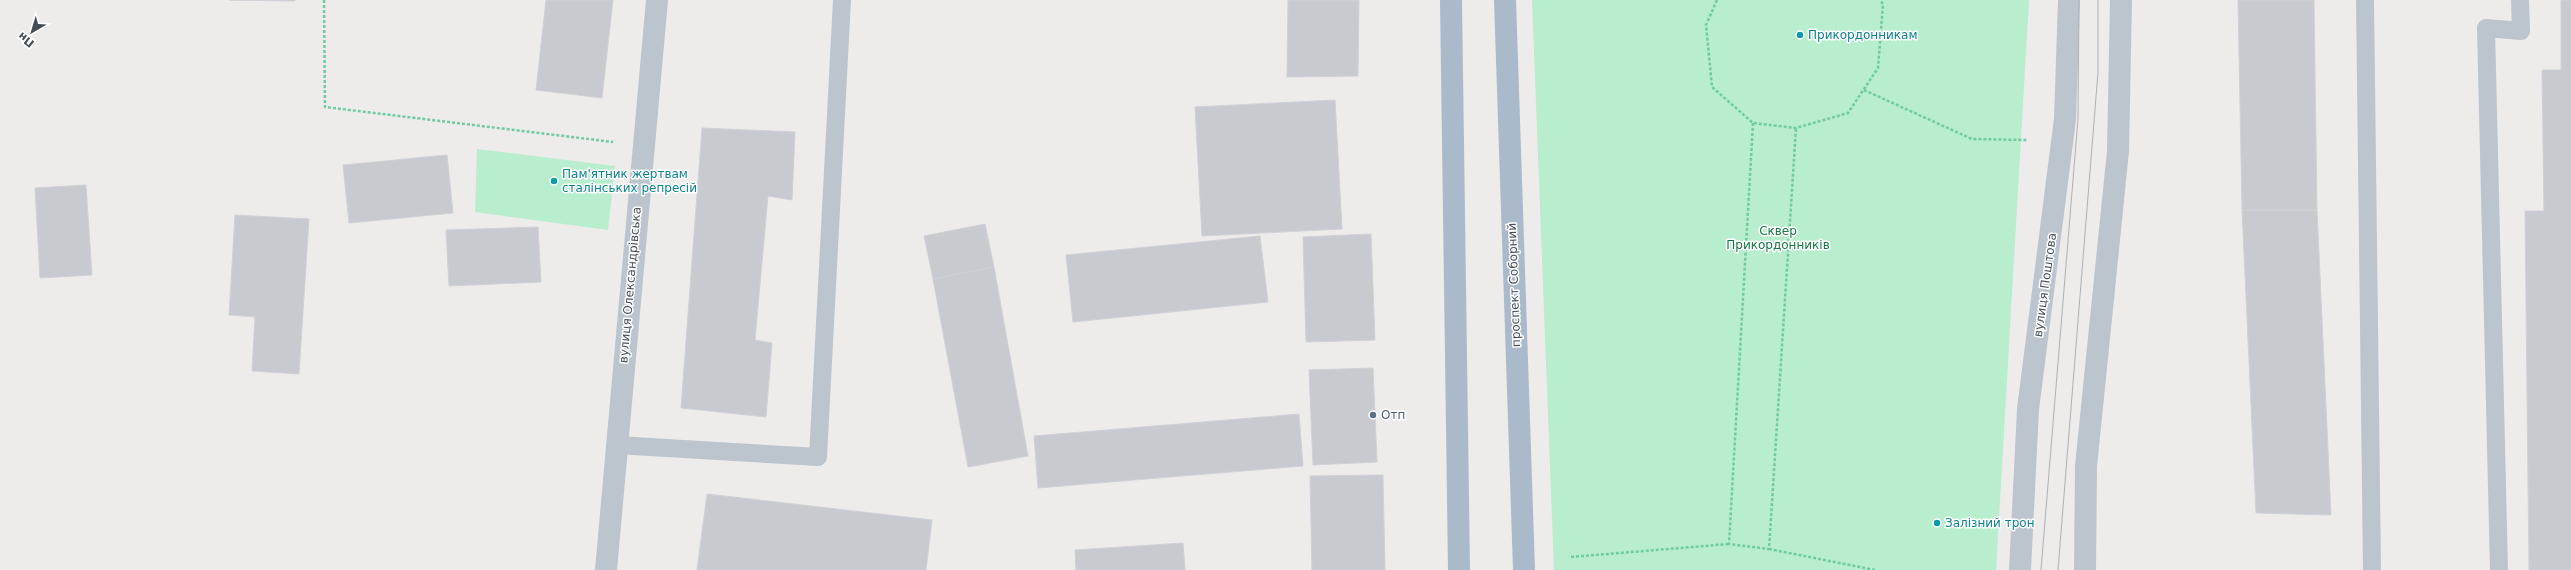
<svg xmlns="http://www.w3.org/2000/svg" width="2571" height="570" font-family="'DejaVu Sans',sans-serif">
<rect width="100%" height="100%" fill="#eeebeb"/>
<g fill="#b8edcd">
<path d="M1532 0H2029L1996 570H1554Z"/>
<path d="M477 149 615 166 608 230 475 212Z"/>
</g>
<g fill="#c8cad0" stroke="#cfd1d7">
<path d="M229 0H295V1Z"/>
<path d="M546 0H613L602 98 536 90Z"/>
<path d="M1288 0H1359L1358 76 1287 77Z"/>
<path d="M2238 0H2314L2317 210H2242Z"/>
<path d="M2561 0H2571V570H2529L2525 211H2544L2542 70H2561Z"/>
<path d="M1335 100 1342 229 1202 236 1195 107Z"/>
<path d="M702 128 795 132 792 200 768 196 755 340 772 343 766 417 681 408Z"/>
<path d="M447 155 453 213 349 223 343 165Z"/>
<path d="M86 185 92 275 40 278 35 188Z"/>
<path d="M2242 210H2317L2331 515 2256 513Z"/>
<path d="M235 215 309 219 299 374 252 371 255 317 229 315Z"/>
<path d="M985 224 994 267 933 279 924 236Z"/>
<path d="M538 227 541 282 449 286 446 230Z"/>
<path d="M1371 234 1375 340 1306 342 1303 237Z"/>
<path d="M1260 236 1268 302 1073 322 1066 255Z"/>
<path d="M994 267 1028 456 968 467 933 279Z"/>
<path d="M1373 368 1377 462 1313 465 1309 370Z"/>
<path d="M1299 414 1303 466 1038 488 1034 436Z"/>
<path d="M1383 475 1385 570H1312L1310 476Z"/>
<path d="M707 494 932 520 926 570H697Z"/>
<path d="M1183 543 1185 570H1076L1075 550Z"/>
</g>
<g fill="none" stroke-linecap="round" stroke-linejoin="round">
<g stroke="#70cb9f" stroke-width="2.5" stroke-dasharray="3 2" stroke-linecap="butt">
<path d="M324 0 325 107 613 142"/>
<path d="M1717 0 1706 25 1712 87 1753 123 1796 128 1848 113 1878 68 1883 4 1880 0"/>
<path d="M1864 90 1972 139 2027 140"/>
<path d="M1753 123 1729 544 1769 549 1796 128"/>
<path d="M1769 549 1875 570"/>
<path d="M1571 557 1729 544"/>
</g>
<g stroke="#bcc5ce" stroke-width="18">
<path d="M2365 0 2372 570"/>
<path d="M616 445 818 457 842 0"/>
<path d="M2499 570 2486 28 2521 31 2520 0"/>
</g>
<g stroke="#bcc5ce" stroke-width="22">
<path d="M606 570 657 0"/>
<path d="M2020 570 2028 409 2065 119 2069 0"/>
<path d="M2085 570 2086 466 2118 151 2121 0"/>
</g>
<g stroke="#aabacb" stroke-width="22">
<path d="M1451 0 1459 570"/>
<path d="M1505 0 1524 570"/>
</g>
<g stroke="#adb0b6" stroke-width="1">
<path d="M2041 570 2078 119 2079 0"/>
<path d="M2058 570 2098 72V0"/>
</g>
</g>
<g fill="#0f9aa8" stroke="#fff" stroke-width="1.5">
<circle cx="1800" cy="35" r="4"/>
<circle cx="554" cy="181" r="4"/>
<circle cx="1937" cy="523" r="4"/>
</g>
<circle fill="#5c6f8a" stroke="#fff" stroke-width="1.5" cx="1373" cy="415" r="4"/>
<g text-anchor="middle" stroke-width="3" stroke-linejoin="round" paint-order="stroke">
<g font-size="12" fill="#0d838f" stroke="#fff" text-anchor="start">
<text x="1808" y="39">Прикордонникам</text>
<text x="562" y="178">Пам'ятник жертвам<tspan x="562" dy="14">сталінських репресій</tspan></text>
<text x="1945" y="527">Залізний трон</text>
</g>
<g font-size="12" fill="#167748" stroke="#fff">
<text x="1778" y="235">Сквер<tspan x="1778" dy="14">Прикордонників</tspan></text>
</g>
<g font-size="12" fill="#444e58" stroke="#fff">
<text transform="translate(630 285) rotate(-85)" y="4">вулиця Олександрівська</text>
<text transform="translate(1514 285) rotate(-92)" y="4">проспект Соборний</text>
<text transform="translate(2045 285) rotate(-82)" y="4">вулиця Поштова</text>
</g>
<g font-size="12" fill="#4e5e75" stroke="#fff" text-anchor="start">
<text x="1381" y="419">Отп</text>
</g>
</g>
<g transform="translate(32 32) rotate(218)" stroke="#ffffff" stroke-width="3" paint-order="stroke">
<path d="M0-3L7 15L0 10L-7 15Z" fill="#444e58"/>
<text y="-6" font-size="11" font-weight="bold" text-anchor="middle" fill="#444e58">Пн</text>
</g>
</svg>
